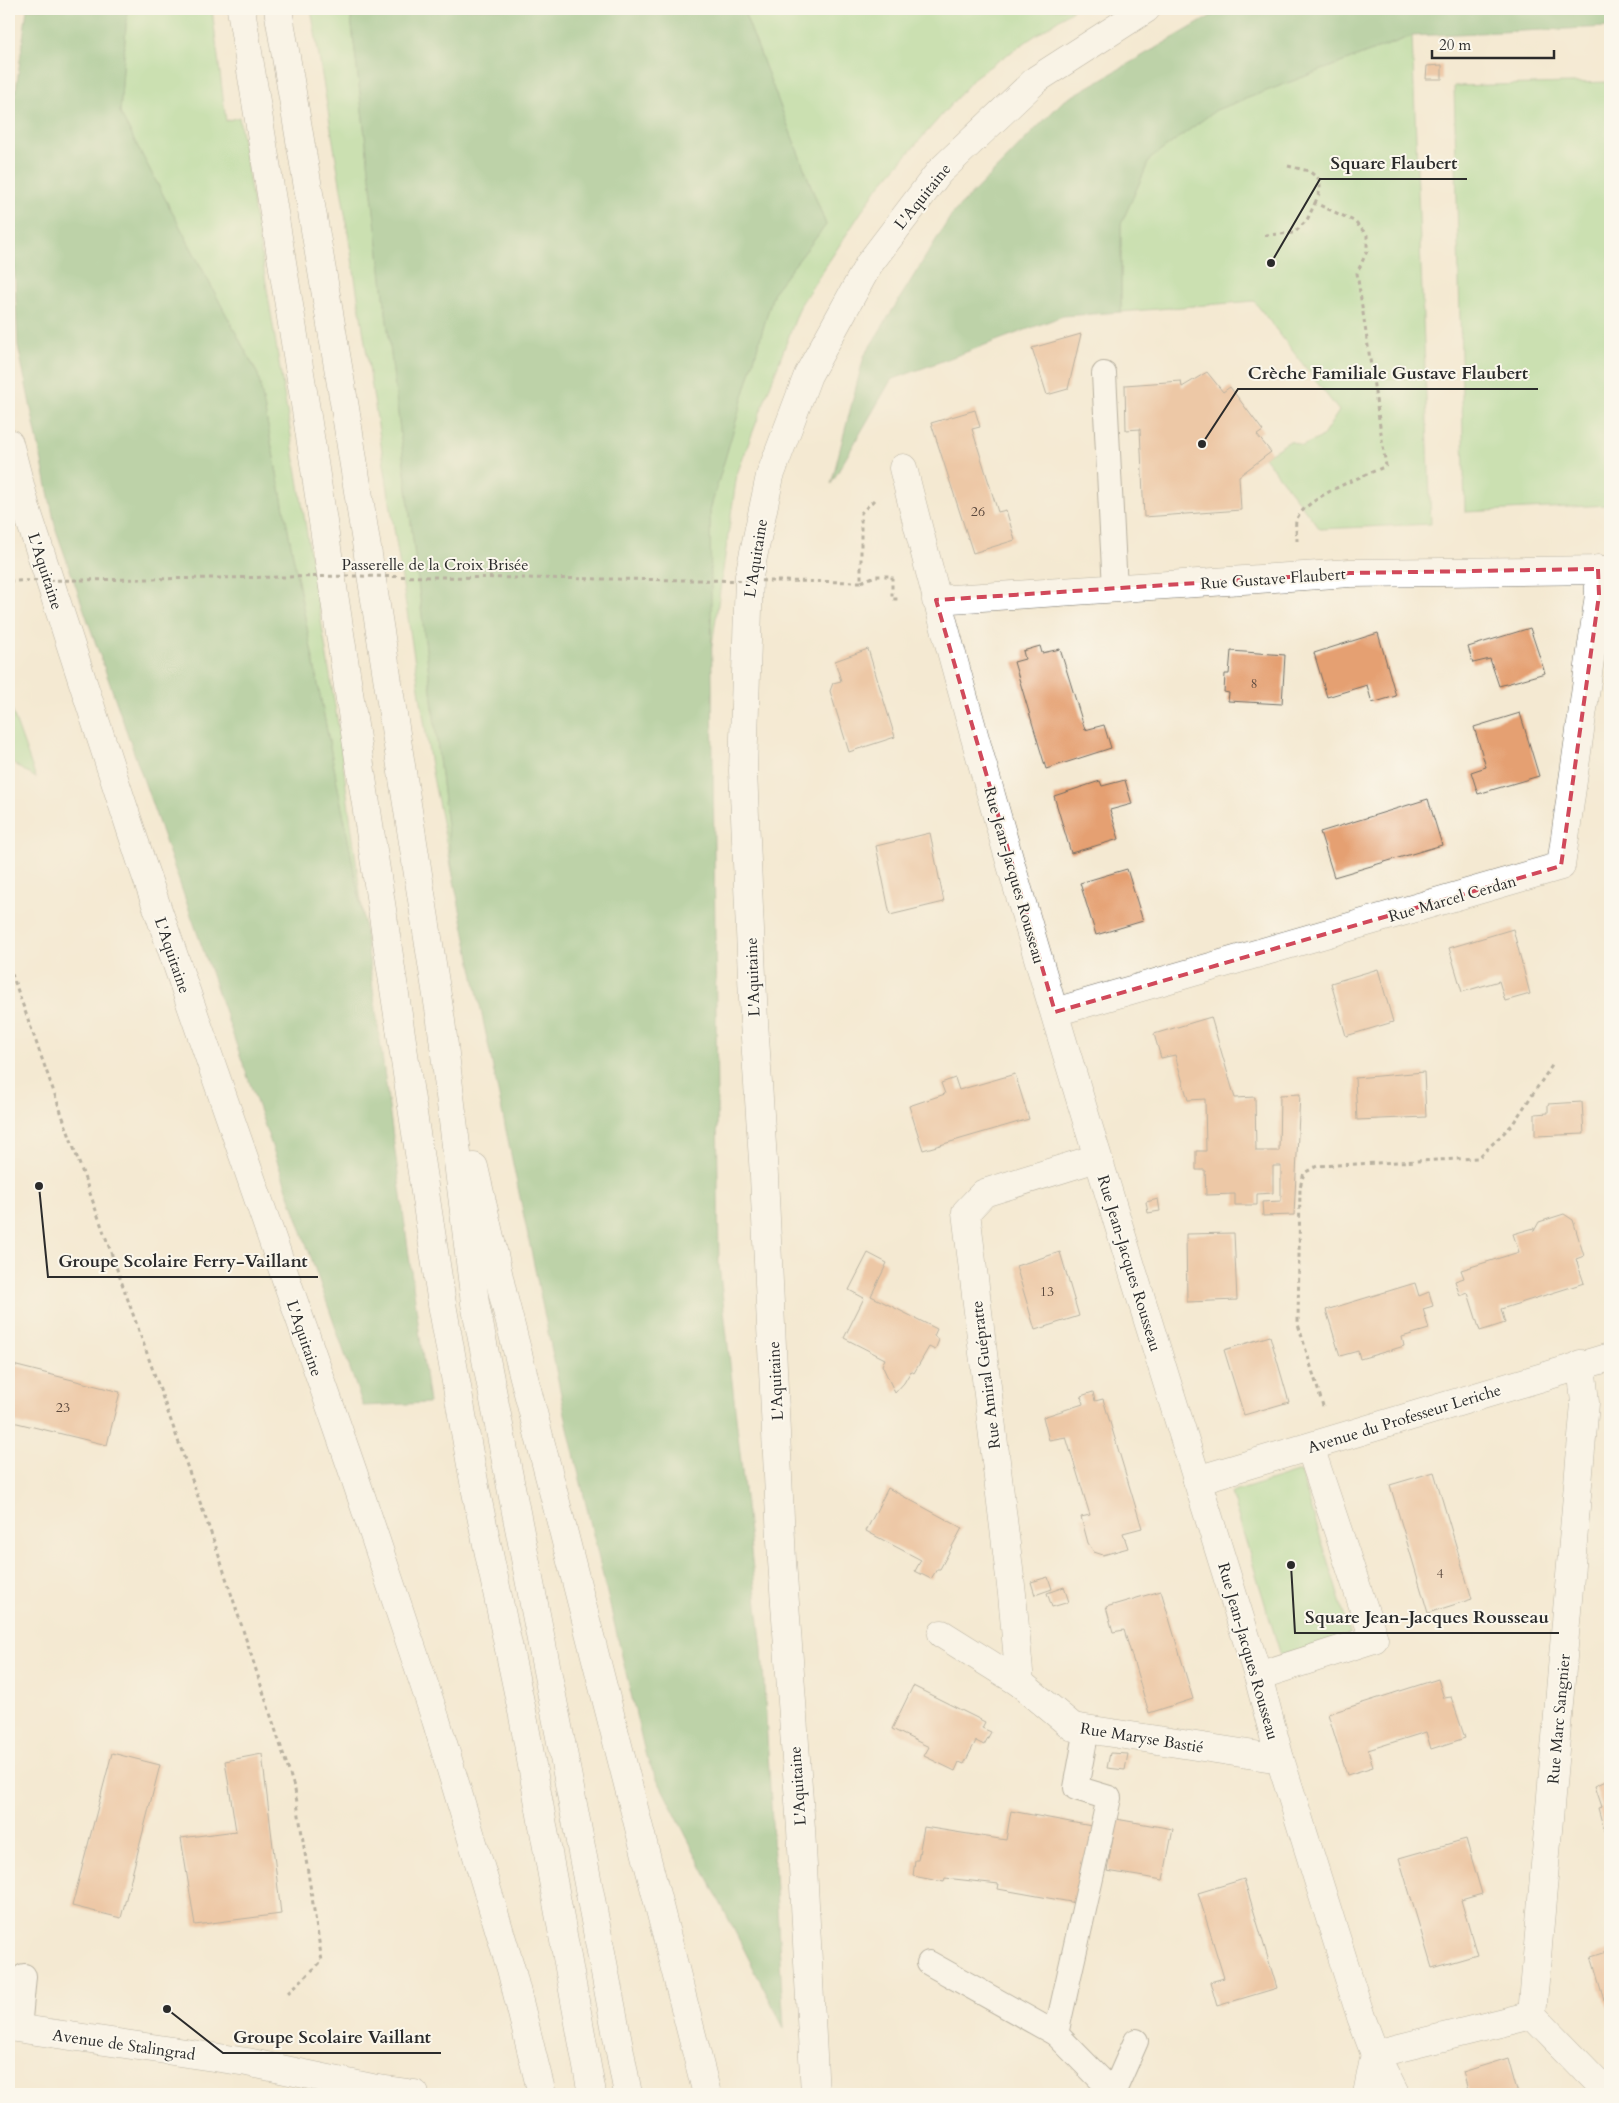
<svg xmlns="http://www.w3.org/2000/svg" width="1619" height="2103" font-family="Cardo,serif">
<rect width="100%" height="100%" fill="#fbf7ec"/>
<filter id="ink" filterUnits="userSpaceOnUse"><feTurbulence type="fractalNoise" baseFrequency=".02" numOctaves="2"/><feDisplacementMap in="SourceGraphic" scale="10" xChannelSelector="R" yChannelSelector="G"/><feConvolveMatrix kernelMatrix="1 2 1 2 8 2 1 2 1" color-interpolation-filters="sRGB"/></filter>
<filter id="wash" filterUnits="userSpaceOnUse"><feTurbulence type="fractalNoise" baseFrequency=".0096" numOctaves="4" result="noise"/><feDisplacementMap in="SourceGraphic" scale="20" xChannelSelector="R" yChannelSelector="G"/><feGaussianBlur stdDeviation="1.12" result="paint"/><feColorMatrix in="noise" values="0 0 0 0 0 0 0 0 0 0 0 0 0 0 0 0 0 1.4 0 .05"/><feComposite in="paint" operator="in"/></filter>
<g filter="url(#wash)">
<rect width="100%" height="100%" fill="#f4e9d2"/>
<g fill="#99d68b" stroke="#62805b">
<path d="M127 9H212L226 121 239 117 337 718 364 922 258 375 120 113Z"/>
<path d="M311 9H350L453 876 432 772 343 201Z"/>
<path d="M743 9H1074L976 76 875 191 801 304 737 474 711 652 710 510 774 291 826 225Z"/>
<path d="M1412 36 1431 524 1320 529 1264 457 1290 441 1302 446 1322 437 1339 411 1254 301 1121 312V224L1150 159 1216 110Z"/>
<path d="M1610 82V505L1465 512 1454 86Z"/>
<path d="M9 702 36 778 9 761Z"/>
<path d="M1300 1471 1351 1637 1282 1659 1231 1493Z"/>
</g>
<g fill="#7ab777" stroke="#527151">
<path d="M27 9H127L120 113 258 375 364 922 429 1403 363 1406 56 530 18 346 9 141Z"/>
<path d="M350 9H743L826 225 774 291 710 510 719 1265 762 1649 784 2028 646 1757 569 1433 453 876Z"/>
<path d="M1223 9H1610V27L1412 36 1216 110 1150 159 1121 224V312L1063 316 891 380 831 484 864 356 952 214 1062 102Z"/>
</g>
<g id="blocks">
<g fill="#e5a072">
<path d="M1442 65V79H1426L1427 66Z"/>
<path d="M1081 334 1068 389 1047 395 1032 348Z"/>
<path d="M1207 372 1223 392 1230 387 1263 431 1257 435 1271 452 1239 476 1241 510 1144 517 1140 429 1126 430 1125 385 1181 381 1182 387Z"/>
<path d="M975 410 980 427 972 429 998 512 1006 510 1015 540 973 553 931 423Z"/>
<path d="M1530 628 1545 673 1499 686 1490 659 1473 663 1468 647Z"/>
<path d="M1378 633 1396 696 1372 703 1367 685 1327 697 1314 653Z"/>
<path d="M1040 646 1042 653 1060 649 1085 730 1104 725 1111 748 1046 769 1014 662 1025 659 1023 651Z"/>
<path d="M868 649 895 737 849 752 830 691 833 683 841 681 835 661Z"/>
<path d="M1231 651 1285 655 1282 704 1228 701 1229 693 1224 692 1225 674H1229Z"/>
<path d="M1520 713 1539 776 1478 794 1471 772 1486 767 1474 727Z"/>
<path d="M1125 780 1132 804 1110 810 1119 839 1071 853 1054 796 1100 781 1102 786Z"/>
<path d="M1428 799 1442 845 1334 877 1320 832Z"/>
<path d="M930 833 944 902 890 915 876 846Z"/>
<path d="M1127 869 1143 921 1096 935 1080 883Z"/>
<path d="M1513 929 1530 994 1505 1001 1499 981 1462 992 1449 948Z"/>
<path d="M1378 969 1393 1022 1346 1036 1331 983Z"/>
<path d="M1211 1017 1235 1098 1255 1097 1256 1151H1279L1280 1095 1300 1094 1294 1215 1263 1216 1262 1202 1281 1201V1166H1273V1193L1257 1194V1205H1235V1194L1206 1195 1205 1170H1196V1151H1206L1205 1099 1188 1100 1175 1055 1161 1058 1154 1034Z"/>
<path d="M1424 1072 1426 1117 1357 1120 1355 1078Z"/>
<path d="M1015 1074 1029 1119 923 1150 909 1106 945 1094 941 1083 955 1078 959 1090Z"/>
<path d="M1582 1102 1584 1134 1535 1136V1114L1548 1113V1104Z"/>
<path d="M1158 1199 1160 1211 1148 1213 1146 1202Z"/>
<path d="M1564 1214 1573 1220 1584 1256 1576 1259 1584 1283 1501 1309 1505 1323 1480 1331 1468 1293 1460 1296 1455 1281 1464 1278 1461 1270 1519 1252 1513 1234 1534 1228V1231L1539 1222Z"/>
<path d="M1234 1233 1237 1300 1187 1302 1186 1234Z"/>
<path d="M1060 1252 1079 1316 1035 1330 1016 1266Z"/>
<path d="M868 1253 887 1263 871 1296 937 1329 934 1336 939 1340 935 1350 929 1347 914 1373 911 1371 904 1383 895 1393 882 1365 885 1359 844 1338 864 1298 849 1290Z"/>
<path d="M1415 1283 1419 1296 1429 1292 1433 1306 1423 1309 1429 1329 1402 1337 1404 1346 1388 1351 1360 1359 1358 1351 1340 1356 1326 1310Z"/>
<path d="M1270 1336 1289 1402 1244 1415 1224 1350Z"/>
<path d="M9 1364 120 1392 107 1445 9 1421Z"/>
<path d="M1093 1392 1095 1401 1103 1399 1142 1528 1123 1533 1128 1548 1103 1555 1094 1552 1088 1543 1081 1517 1090 1515 1066 1437 1049 1440 1043 1417 1083 1404 1081 1396Z"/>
<path d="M1434 1472 1472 1599 1428 1613 1390 1485Z"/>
<path d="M888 1488 962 1528 940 1569H937L931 1579 915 1571 921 1560 866 1531Z"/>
<path d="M1048 1577 1052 1589 1035 1595 1031 1582Z"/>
<path d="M1064 1587 1069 1602 1052 1607 1047 1593Z"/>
<path d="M1161 1591 1193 1699 1149 1713 1124 1630 1113 1632 1106 1607Z"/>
<path d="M1438 1679 1444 1698 1451 1697 1465 1738 1431 1749 1426 1732 1368 1750 1373 1767 1347 1775 1328 1714Z"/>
<path d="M913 1686 985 1722 982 1728 991 1732 984 1745 976 1741 964 1764 959 1762 955 1771 924 1756 929 1747 892 1729Z"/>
<path d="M112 1753 160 1765 121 1918 72 1906Z"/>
<path d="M1110 1753 1128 1754 1125 1770 1107 1768Z"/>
<path d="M262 1754 281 1914 195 1925 181 1838 236 1831 225 1761Z"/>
<path d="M1610 1779V1836L1606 1837 1598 1808 1602 1807 1595 1786Z"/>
<path d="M1011 1811 1097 1827 1082 1904 998 1889 999 1884 945 1878 944 1882 913 1876 915 1860H918L924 1827 1006 1840Z"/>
<path d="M1116 1819 1173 1829 1163 1880 1107 1871Z"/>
<path d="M1466 1839 1482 1894 1461 1900 1477 1955 1432 1968 1399 1858Z"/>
<path d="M1244 1879 1277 1988 1217 2006 1210 1982 1224 1978 1198 1893Z"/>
<path d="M1610 1950V2021L1591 1956Z"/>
<path d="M1508 2058 1518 2094H1469L1463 2072Z"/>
</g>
</g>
</g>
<g filter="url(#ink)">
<use href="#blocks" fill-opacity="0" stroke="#716e65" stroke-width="1"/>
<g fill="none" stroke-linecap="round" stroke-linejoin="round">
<g stroke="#716e65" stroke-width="26">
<g id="lane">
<path d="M1104 374 1115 589"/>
<path d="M929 1963 1056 2034 1115 2094"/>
<path d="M19 2029 24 1976"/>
<path d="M1056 2034 1109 1798 1076 1788 1087 1729"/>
<path d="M1114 2091 1136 2041"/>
</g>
</g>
<g stroke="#716e65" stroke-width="29">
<g id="street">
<path d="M903 468C1006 875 1134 1275 1258 1676L1280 1759 1361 2017 1375 2054 1395 2094"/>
<path d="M936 600 1350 573 1610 570"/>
<path d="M1055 1012 1561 866 1599 595 1598 569"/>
<path d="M1581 1364 1585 1403 1532 2015 1597 2082"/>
<path d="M1197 1480 1610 1357"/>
<path d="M942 1634 1020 1683 1073 1727 1280 1759"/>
<path d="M1258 1676 1374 1639 1310 1447"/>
<path d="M1020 1683 1012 1594 966 1212 984 1193 1097 1158"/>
<path d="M1375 2054 1532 2015"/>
<path d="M1367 2094 1375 2054"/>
</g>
</g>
<g stroke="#716e65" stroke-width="29">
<path id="secondary" d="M9 2027 247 2062 372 2088 415 2094"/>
</g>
<g stroke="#716e65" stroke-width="29">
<g id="highway">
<path d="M241 9 306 410 442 1304 475 1487 523 1716 592 2094"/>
<path d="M278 9 345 408 441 1021 475 1303 563 1752 628 2094"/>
<path d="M9 443 26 508 142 864 353 1472 436 1720 511 1969 542 2094"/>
<path d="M474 1167 504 1299 707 2094"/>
<path d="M815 2094 801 1829 782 1561 764 1176 754 1022 743 771 749 576 770 476 808 375 869 264 939 172 1037 79 1146 9"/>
</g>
</g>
<g stroke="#716e65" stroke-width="3" stroke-dasharray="4 4" stroke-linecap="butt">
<path d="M1288 166 1309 171 1320 180V191L1315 203"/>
<path d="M1265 235 1294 233 1307 220 1315 203 1354 221 1367 235V251L1357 273 1386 466C1364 476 1304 497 1296 521 1295 526 1297 535 1297 541"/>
<path d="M874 500 861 513V582L875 576H892V599H901"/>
<path d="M9 966 217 1550 295 1790 322 1961 288 1993"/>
<path d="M1323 1406 1298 1324 1300 1187 1304 1173 1317 1166 1478 1158 1512 1125 1553 1064"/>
</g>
<use href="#lane" stroke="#fff" stroke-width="24"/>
<use href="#street" stroke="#fff" stroke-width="28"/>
<use href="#secondary" stroke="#fff" stroke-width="28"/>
<use href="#highway" stroke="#fff" stroke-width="28"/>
<path stroke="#716e65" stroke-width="3" stroke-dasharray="4 4" stroke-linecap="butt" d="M9 581 352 576 861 582"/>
</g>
</g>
<path d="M0 0H1619V2103H0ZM1598 569 1599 595 1561 866 1055 1012 936 600 1350 573Z" fill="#f4e9d2" fill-opacity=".55" fill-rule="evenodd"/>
<path fill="none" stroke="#d1495b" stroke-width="4" stroke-dasharray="10 6" stroke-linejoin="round" d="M1598 569 1599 595 1561 866 1055 1012 936 600 1350 573Z"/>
<g text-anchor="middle" stroke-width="4" stroke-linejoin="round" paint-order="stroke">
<g font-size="14" fill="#5a483d">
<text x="978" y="516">26</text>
<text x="1254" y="688">8</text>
<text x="1047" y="1296">13</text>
<text x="63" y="1412">23</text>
<text x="1440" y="1578">4</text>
</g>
<g font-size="16" fill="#2b2b2b" stroke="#fbf7ec">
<text transform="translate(922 196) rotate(-51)" y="6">L'Aquitaine</text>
<text transform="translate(755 558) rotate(-81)" y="6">L'Aquitaine</text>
<text x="435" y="570">Passerelle de la Croix Brisée</text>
<text transform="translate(46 571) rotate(72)" y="6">L'Aquitaine</text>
<text transform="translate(1273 578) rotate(-4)" y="6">Rue Gustave Flaubert</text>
<text transform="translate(1015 875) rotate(74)" y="6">Rue Jean-Jacques Rousseau</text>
<text transform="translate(1452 898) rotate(-16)" y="6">Rue Marcel Cerdan</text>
<text transform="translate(173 955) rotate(71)" y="6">L'Aquitaine</text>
<text transform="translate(752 977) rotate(-92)" y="6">L'Aquitaine</text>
<text transform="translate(1130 1263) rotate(73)" y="6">Rue Jean-Jacques Rousseau</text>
<text transform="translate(305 1338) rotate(71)" y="6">L'Aquitaine</text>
<text transform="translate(985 1375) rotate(-97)" y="6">Rue Amiral Guépratte</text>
<text transform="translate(775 1381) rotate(-93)" y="6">L'Aquitaine</text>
<text transform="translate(1404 1418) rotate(-17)" y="6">Avenue du Professeur Leriche</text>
<text transform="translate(1249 1651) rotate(74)" y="6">Rue Jean-Jacques Rousseau</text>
<text transform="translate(1558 1719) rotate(-85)" y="6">Rue Marc Sangnier</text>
<text transform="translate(1142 1737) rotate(9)" y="6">Rue Maryse Bastié</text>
<text transform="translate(797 1786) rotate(-94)" y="6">L'Aquitaine</text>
<text transform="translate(124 2044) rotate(8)" y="6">Avenue de Stalingrad</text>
</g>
</g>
<path fill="none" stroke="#2b2b2b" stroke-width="2" d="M1271 263L1320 179H1467M1202 444L1238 389H1538M39 1186L48 1277H318M1291 1565L1295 1633H1559M167 2009L223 2053H441"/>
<g fill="#2b2b2b" stroke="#fbf7ec" stroke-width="2">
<circle cx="1271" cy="263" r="5"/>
<circle cx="1202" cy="444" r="5"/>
<circle cx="39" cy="1186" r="5"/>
<circle cx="1291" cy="1565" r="5"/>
<circle cx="167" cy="2009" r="5"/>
</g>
<g font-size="18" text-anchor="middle" font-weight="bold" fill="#2b2b2b" stroke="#fbf7ec" stroke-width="4" stroke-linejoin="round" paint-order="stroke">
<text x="1394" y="169">Square Flaubert</text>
<text x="1388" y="379">Crèche Familiale Gustave Flaubert</text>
<text x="183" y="1267">Groupe Scolaire Ferry-Vaillant</text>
<text x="1427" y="1623">Square Jean-Jacques Rousseau</text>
<text x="332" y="2043">Groupe Scolaire Vaillant</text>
</g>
<rect width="1619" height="2103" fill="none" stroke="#fbf7ec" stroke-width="30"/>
<path d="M1432 50v8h122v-8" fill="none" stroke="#2b2b2b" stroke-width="2.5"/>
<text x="1439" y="50" font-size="15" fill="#2b2b2b" stroke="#fbf7ec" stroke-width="4" paint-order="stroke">20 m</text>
</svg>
